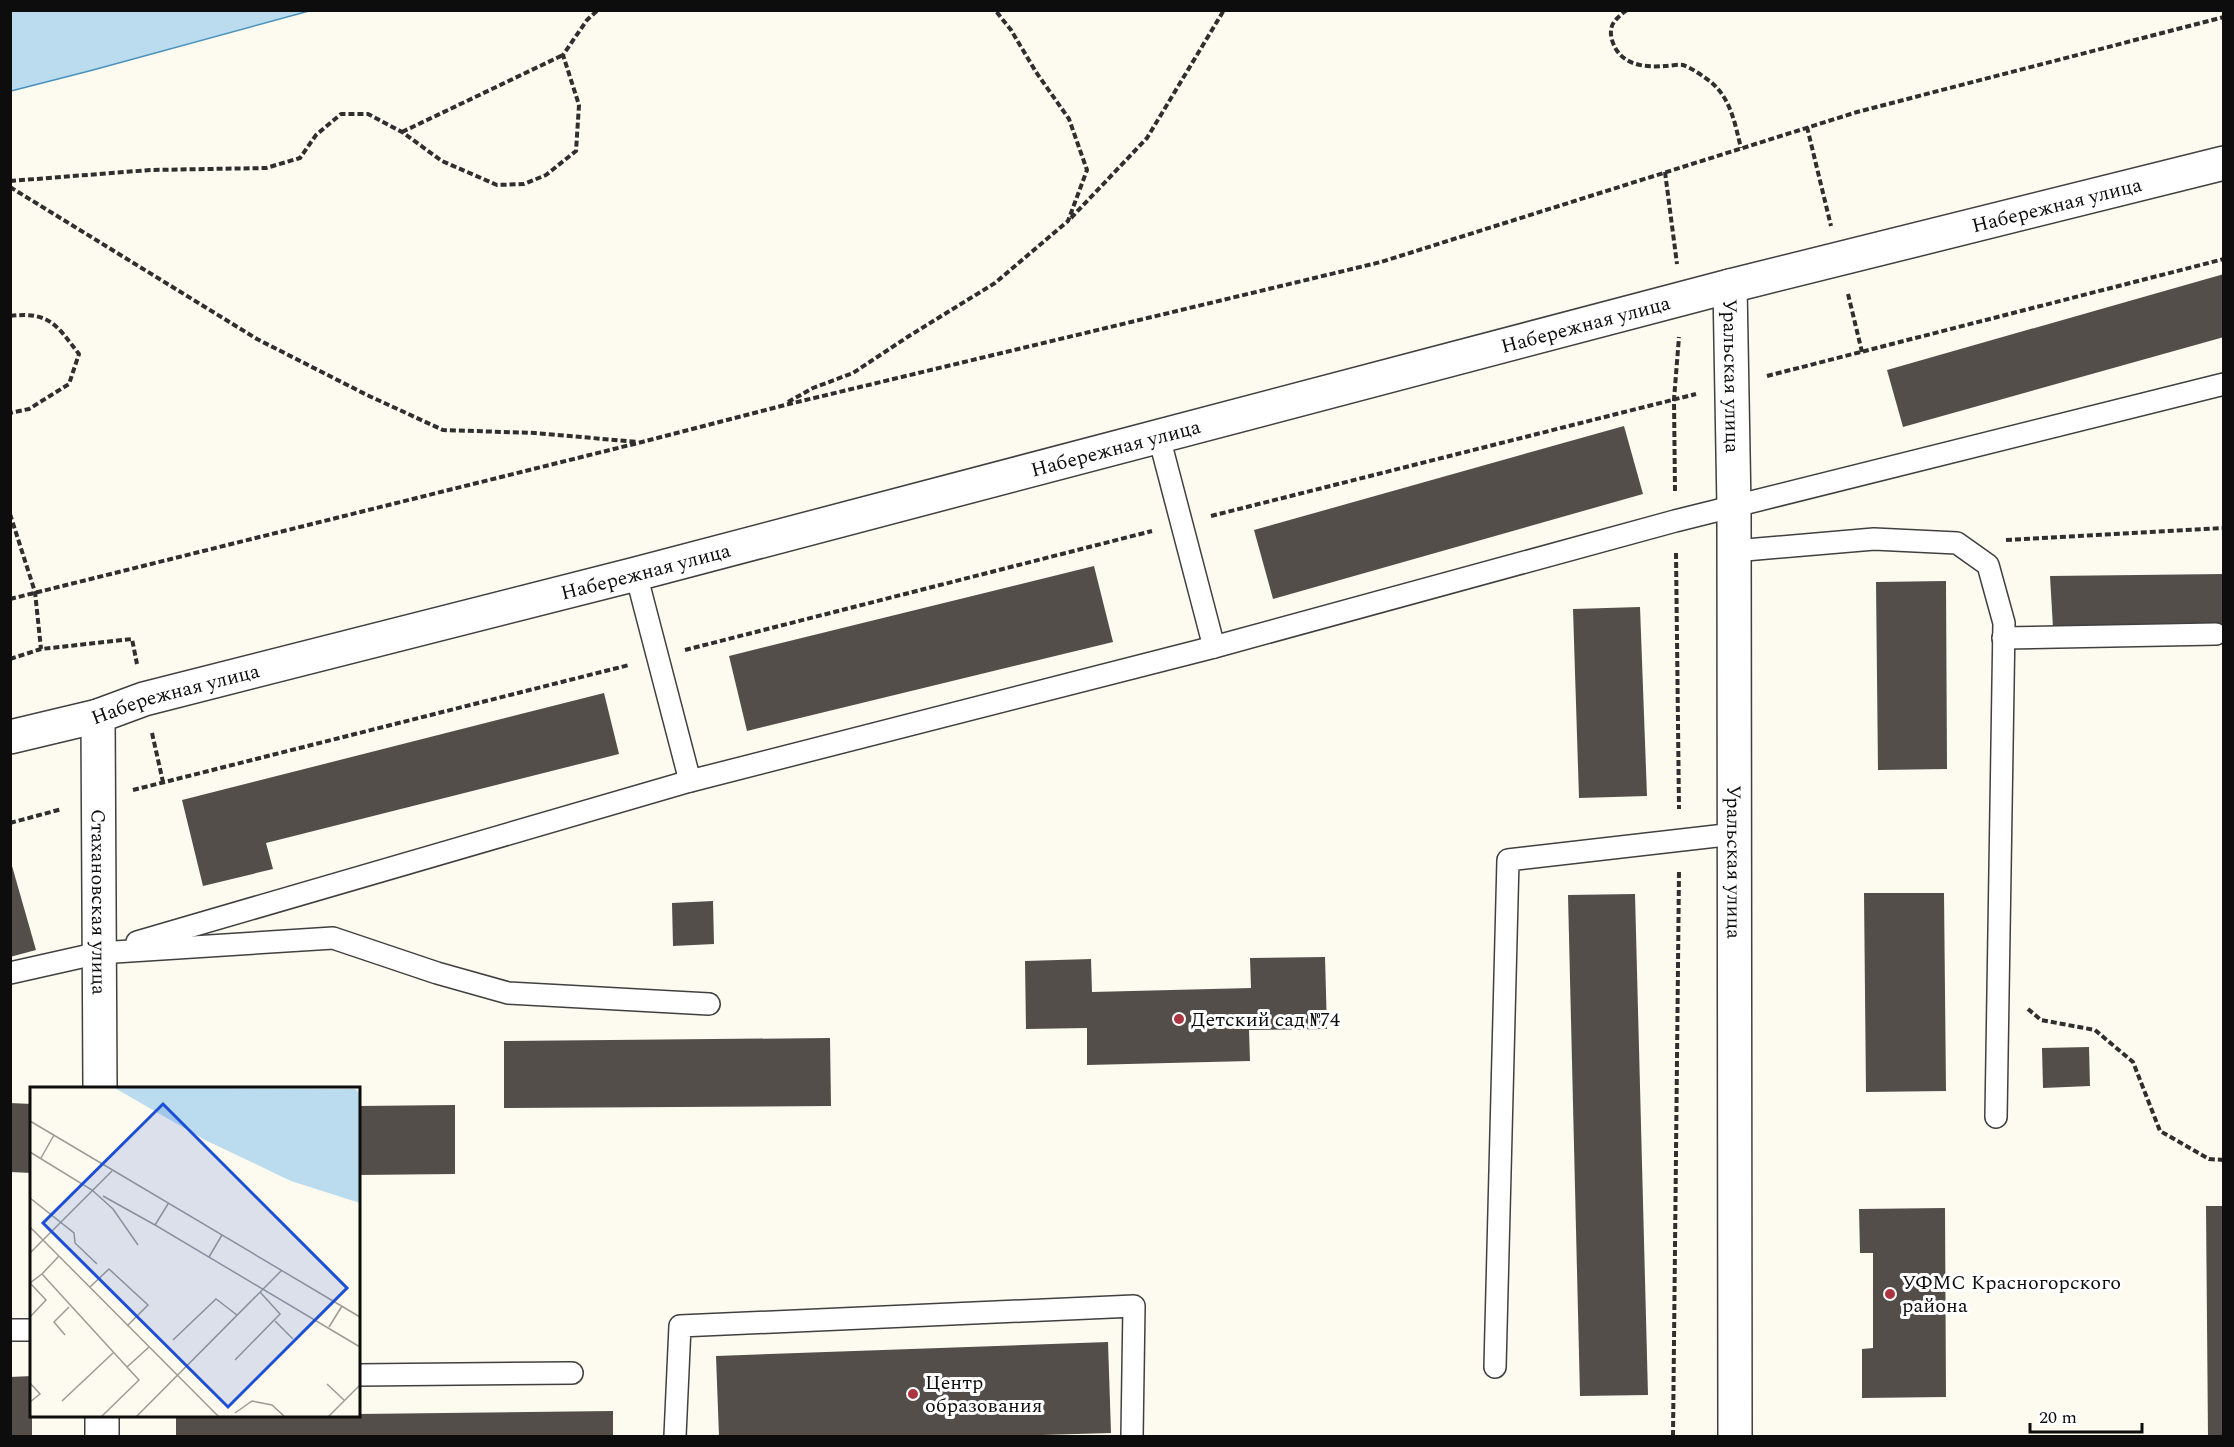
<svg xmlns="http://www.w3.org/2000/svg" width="2234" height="1447" font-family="Spectral,serif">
<rect width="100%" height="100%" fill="#fdfaef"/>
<path fill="#badcee" stroke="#4a92bc" stroke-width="1.5" d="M10 11 11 10 309 11 93 70 11 91Z"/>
<g fill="#544e4b">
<path d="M2224 274V337L1903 427 1887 370Z"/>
<path d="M1624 426 1643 494 1273 599 1254 530Z"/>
<path d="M1094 566 1113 642 747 731 729 656Z"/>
<path d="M2224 574V628H2053L2050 576Z"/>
<path d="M1946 581 1947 769 1878 770 1876 582Z"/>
<path d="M1640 607 1647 796 1579 798 1573 609Z"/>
<path d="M604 693 619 754 266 843 273 869 203 886 182 800Z"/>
<path d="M10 859 36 950 10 957Z"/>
<path d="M1864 893H1944L1946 1091 1866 1092Z"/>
<path d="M1635 894 1648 1395 1580 1396 1568 895Z"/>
<path d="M713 901 714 944 673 946 672 903Z"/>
<path d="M1325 957 1327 1029 1249 1030 1250 1061 1087 1065V1028L1026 1029 1025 961 1091 959 1092 992 1251 988 1250 958Z"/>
<path d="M830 1038 831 1106 504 1108V1041Z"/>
<path d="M2089 1047 2090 1086 2043 1088 2042 1048Z"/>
<path d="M10 1103 32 1104V1173L10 1172Z"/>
<path d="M455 1105V1174L358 1175V1106Z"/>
<path d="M2206 1206H2224V1436H2208Z"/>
<path d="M1945 1208 1946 1397 1862 1398V1349L1873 1348V1253H1860L1859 1209Z"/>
<path d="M1108 1342 1111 1433 1008 1436H719L716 1356Z"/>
<path d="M32 1376V1436H10V1377Z"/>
<path d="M613 1411V1436H176V1416H358V1414Z"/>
</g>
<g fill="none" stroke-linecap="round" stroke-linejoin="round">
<g stroke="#404040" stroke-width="24">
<g id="service">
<path d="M1159 437 1214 647"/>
<path d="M1734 551 1874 539 1957 543 1988 565 2004 623 1996 1117"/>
<path d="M636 574 690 781 1214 647 1675 521 2224 384"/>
<path d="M2003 638 2216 634"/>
<path d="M137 942 690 781"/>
<path d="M10 973 99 953 333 938 437 973 508 993 709 1004"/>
<path d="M10 1330H32"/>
<path d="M1495 1367 1508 860 1734 834"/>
<path d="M358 1375 572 1373"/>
<path d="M675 1436 680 1326 1134 1306 1132 1436"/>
</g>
</g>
<g stroke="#404040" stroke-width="36">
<g id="minor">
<path id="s1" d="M1730 286 1734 508 1735 1436"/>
<path id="s2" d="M98 716 100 1088"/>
<path id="s3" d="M10 737 98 716 144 699 636 574 1730 286 2224 163"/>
<path d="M102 1416V1436"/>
</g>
</g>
<g stroke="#2f2f2f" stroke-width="4" stroke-dasharray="6 3" stroke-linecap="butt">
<path d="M1627 10C1615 19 1608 25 1612 40 1619 64 1642 68 1665 66 1670 66 1678 64 1683 65 1692 68 1704 77 1711 82 1731 99 1735 124 1741 148"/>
<path d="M1807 127 1831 226"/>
<path d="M402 132 563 55"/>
<path d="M1665 172 1677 264"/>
<path d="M10 181 150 170 266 168 300 158 316 135 341 114H368L402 132 442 161 497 185 524 184 546 175 576 151 579 105 563 55 587 20 598 10"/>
<path d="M10 187 257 339 367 395 443 430 535 433 638 442"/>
<path d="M1071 218 1147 138 1224 10"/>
<path d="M1848 294 1862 352"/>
<path d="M10 316C50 311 57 326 79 354L69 384 29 409 10 413"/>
<path d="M1767 376 2224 259"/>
<path d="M788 402 813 388 853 373 909 336 995 283 1068 221 1087 170 1069 119 1036 72 1011 30 995 10"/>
<path d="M1675 491 1674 399 1679 337"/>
<path d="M10 514 35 592 41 649"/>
<path d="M1211 516 1696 394"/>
<path d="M2006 540 2224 528"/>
<path d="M1676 553 1679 809"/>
<path d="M10 599 642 442 785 405 1381 262 1857 112 2224 17"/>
<path d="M685 650 1152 531"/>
<path d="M10 659 41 649 132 639 137 664"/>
<path d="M152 733 163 782"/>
<path d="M133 790 629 665"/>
<path d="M10 823 62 809"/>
<path d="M2028 1009 2041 1020 2095 1030 2133 1062 2160 1131 2209 1159 2224 1160"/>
<path d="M1673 1436 1679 871"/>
</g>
<use href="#service" stroke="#fff" stroke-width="21"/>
<use href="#minor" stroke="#fff" stroke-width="33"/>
</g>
<g fill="#ac3640" stroke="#fff" stroke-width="2">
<circle cx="1179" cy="1019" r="6"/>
<circle cx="1890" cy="1294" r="6"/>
<circle cx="913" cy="1394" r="6"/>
</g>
<g text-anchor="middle" stroke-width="6" stroke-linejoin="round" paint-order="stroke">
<g font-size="20" fill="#0d0d0d" stroke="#fff">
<text dy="7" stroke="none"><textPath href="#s3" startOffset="2115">Набережная улица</textPath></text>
<text dy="7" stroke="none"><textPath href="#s3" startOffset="1629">Набережная улица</textPath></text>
<text dy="7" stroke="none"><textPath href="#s1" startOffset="90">Уральская улица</textPath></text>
<text dy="7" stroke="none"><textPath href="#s3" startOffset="1143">Набережная улица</textPath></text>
<text dy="7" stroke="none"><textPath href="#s3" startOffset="657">Набережная улица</textPath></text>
<text dy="7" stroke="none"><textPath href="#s3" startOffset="171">Набережная улица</textPath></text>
<text dy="7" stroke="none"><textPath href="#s1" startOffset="576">Уральская улица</textPath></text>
<text dy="7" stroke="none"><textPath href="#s2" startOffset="186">Стахановская улица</textPath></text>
</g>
<g font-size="20" fill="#0d0d0d" stroke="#fff" text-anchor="start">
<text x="1191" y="1026">Детский сад №74</text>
<text x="1902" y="1289">УФМС Красногорского<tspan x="1902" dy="23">района</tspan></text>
<text x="925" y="1389">Центр<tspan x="925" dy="23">образования</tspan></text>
</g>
</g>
<g transform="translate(30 1087)">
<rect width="330" height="330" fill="#fdfaef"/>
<path d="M83 0 325 2 330 6V116L261 94 175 53Z" fill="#badcee"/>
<path fill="none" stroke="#9d9b95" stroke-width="1.5" d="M0 34 330 230M0 65 62 103 83 122 108 158M11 71 24 48M73 109 125 138M0 111 44 146 45 156 67 177M138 117 125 138 330 260M0 140 189 330M0 166 82 84M179 170 192 148M12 187 29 169M0 196 12 187 97 280M60 200 79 182 118 218 97 239M0 230 16 213 1 197M245 234 263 252M299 240 312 219M35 248 24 235 39 220M143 253 186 212 207 228M205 273 250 227 230 205M0 296 10 307 0 315M297 297 314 313M32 314 83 266M205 326 222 314 242 318 255 330M71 330 109 293 97 280 119 260M106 330 252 183M298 330 330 298"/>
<path fill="#1d4ed8" fill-opacity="0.15" stroke="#1d4ed8" stroke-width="3" d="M133 17 317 201 198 320 13 136Z"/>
<rect width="330" height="330" fill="none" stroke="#0d0d0d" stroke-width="3"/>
</g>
<rect width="2234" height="1447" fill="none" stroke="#0d0d0d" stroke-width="24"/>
<path d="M2030 1423v9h112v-9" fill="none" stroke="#0d0d0d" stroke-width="3"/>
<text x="2039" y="1423" font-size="18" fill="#0d0d0d" stroke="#ffffff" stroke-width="4.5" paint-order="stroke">20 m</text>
</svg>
